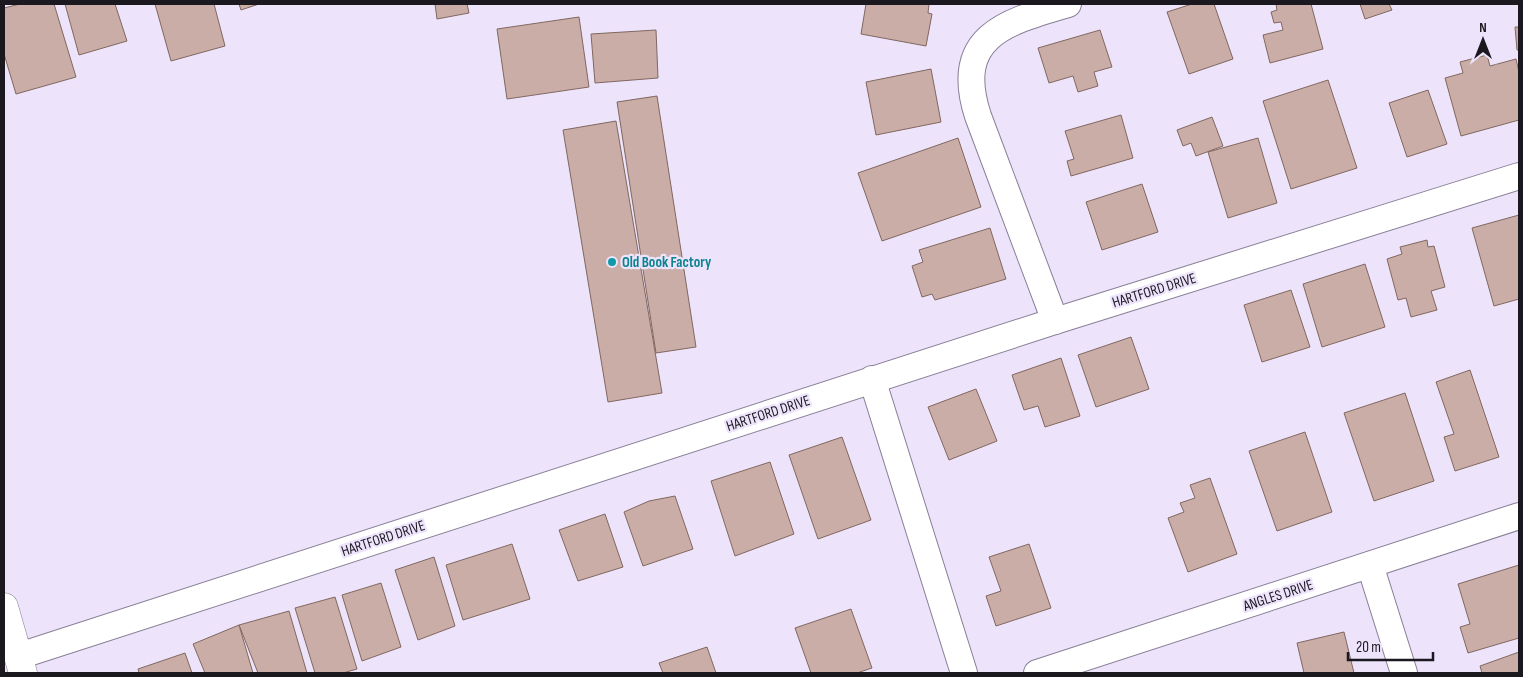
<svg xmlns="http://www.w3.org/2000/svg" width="1523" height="677" font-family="'Sofia Sans Condensed',sans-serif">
<rect width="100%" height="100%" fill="#ede4fc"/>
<g fill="#c9ada6" stroke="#816760">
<path d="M20 4H54L76 77 16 94 4 54V8Z"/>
<path d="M65 4H115L127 41 79 55Z"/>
<path d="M155 4H214L225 46 171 61Z"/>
<path d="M239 4H259L241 10Z"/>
<path d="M435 4H467L469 13 437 19Z"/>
<path d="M866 4H929L928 13 932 14 926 46 861 34Z"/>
<path d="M1192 4H1214L1233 59 1189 74 1167 12Z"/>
<path d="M1276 4H1311L1323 49 1270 63 1263 35 1283 30 1281 22 1274 23 1271 12 1277 10Z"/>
<path d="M1360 4H1389L1392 10 1365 19Z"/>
<path d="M579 17 589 87 507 99 497 29Z"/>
<path d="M1515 27H1519V50H1517Z"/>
<path d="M656 30 658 78 595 83 591 34Z"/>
<path d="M1100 30 1112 67 1094 72 1098 86 1078 92 1073 76 1049 83 1038 48Z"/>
<path d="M1487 55 1490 66 1516 59 1519 72V120L1461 136 1445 78 1463 73 1460 62Z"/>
<path d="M931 69 941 122 876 135 866 82Z"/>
<path d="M1328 80 1357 168 1291 189 1263 101Z"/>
<path d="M1428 90 1447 144 1407 157 1389 103Z"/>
<path d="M657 96 696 347 656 353 617 102Z"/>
<path d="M1121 115 1133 158 1071 176 1067 161 1074 159 1065 131Z"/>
<path d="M1212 117 1223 146 1196 156 1191 143 1183 146 1177 130Z"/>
<path d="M616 121 662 393 608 402 563 130Z"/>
<path d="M958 138 981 207 882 241 858 173Z"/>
<path d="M1258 138 1277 203 1228 218 1208 152Z"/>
<path d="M1142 184 1158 232 1102 250 1086 202Z"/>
<path d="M1519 215V299L1494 306 1472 228Z"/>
<path d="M990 228 1006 279 935 300 932 294 922 297 912 266 923 262 919 250Z"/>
<path d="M1427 240 1428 247 1434 246 1445 287 1431 291 1437 310 1411 317 1406 298 1398 300 1387 259 1402 254 1400 247Z"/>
<path d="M1365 264 1385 327 1322 347 1303 284Z"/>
<path d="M1291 290 1310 347 1262 362 1244 305Z"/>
<path d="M1131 337 1149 389 1096 407 1078 355Z"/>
<path d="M1061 358 1080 416 1045 427 1038 406 1024 410 1012 375Z"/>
<path d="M1470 370 1499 457 1455 471 1444 437 1454 434 1436 382Z"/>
<path d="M976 389 997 441 949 460 928 407Z"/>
<path d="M1405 393 1434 481 1374 501 1344 413Z"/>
<path d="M1305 432 1332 512 1277 531 1249 451Z"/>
<path d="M842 437 871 520 818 539 789 455Z"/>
<path d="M770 462 794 534 735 556 711 481Z"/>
<path d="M1210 478 1237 554 1188 572 1168 518 1184 512 1180 503 1195 498 1190 485Z"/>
<path d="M675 496 693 549 643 566 624 512 649 501Z"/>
<path d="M605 514 623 567 578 581 559 530Z"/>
<path d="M512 544 530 599 463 620 446 565Z"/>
<path d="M1029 544 1051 608 996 626 986 596 1001 591 989 557Z"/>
<path d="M434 557 455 626 418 640 395 570Z"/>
<path d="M1519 565V638L1468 653 1460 627 1470 624 1458 584Z"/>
<path d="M381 583 401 647 362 661 342 595Z"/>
<path d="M335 597 357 669 343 673H315L295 608Z"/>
<path d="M851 609 872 668 857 673H811L795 628Z"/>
<path d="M289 611 307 673H258L239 625Z"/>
<path d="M239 625 253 673H205L193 644Z"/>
<path d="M1344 632 1354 673H1304L1297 643Z"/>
<path d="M707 647 716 673H663L659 663Z"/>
<path d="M1519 652V673H1482L1480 666Z"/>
<path d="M185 653 192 673H139L138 669Z"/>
</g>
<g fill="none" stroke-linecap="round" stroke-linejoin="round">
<g stroke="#887f95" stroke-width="28">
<g id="minor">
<path d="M1055 321 978 116C952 36 1006 22 1068 4"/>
<path d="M872 379 964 673"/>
<path d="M1370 565 1404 673"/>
<path d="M19 656 1055 321 1519 176"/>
<path d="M1037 673 1519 516"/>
</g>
</g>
<g stroke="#887f95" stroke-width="29">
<path id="primary" d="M4 607 23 673"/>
</g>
<use href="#minor" stroke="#fff" stroke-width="26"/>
<use href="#primary" stroke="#fff" stroke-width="28"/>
</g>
<circle fill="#0f9aa8" stroke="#ede4fc" stroke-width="2" cx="612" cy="262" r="5"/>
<g text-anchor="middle" stroke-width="4.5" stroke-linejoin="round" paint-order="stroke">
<g font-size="15" font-weight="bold" fill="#0d838f" stroke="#ede4fc" text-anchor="start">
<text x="622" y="267">Old Book Factory</text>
</g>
<g font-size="15" fill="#1b1820" stroke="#ede4fc">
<text transform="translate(1154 290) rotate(-17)" y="5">HARTFORD DRIVE</text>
<text transform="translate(768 413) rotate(-18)" y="5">HARTFORD DRIVE</text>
<text transform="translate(383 538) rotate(-18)" y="5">HARTFORD DRIVE</text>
<text transform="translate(1278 595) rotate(-18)" y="5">ANGLES DRIVE</text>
</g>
</g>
<rect width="1523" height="677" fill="none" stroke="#1b1820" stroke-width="10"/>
<g transform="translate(1483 40)" stroke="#ede4fc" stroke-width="4" paint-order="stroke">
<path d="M0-4L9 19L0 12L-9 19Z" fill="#1b1820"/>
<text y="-8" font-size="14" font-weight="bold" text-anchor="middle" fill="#1b1820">N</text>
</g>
<path d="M1348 652v8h85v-8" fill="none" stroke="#1b1820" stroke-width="2.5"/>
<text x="1356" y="652" font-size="15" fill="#1b1820" stroke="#ede4fc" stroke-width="4" paint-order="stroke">20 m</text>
</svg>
